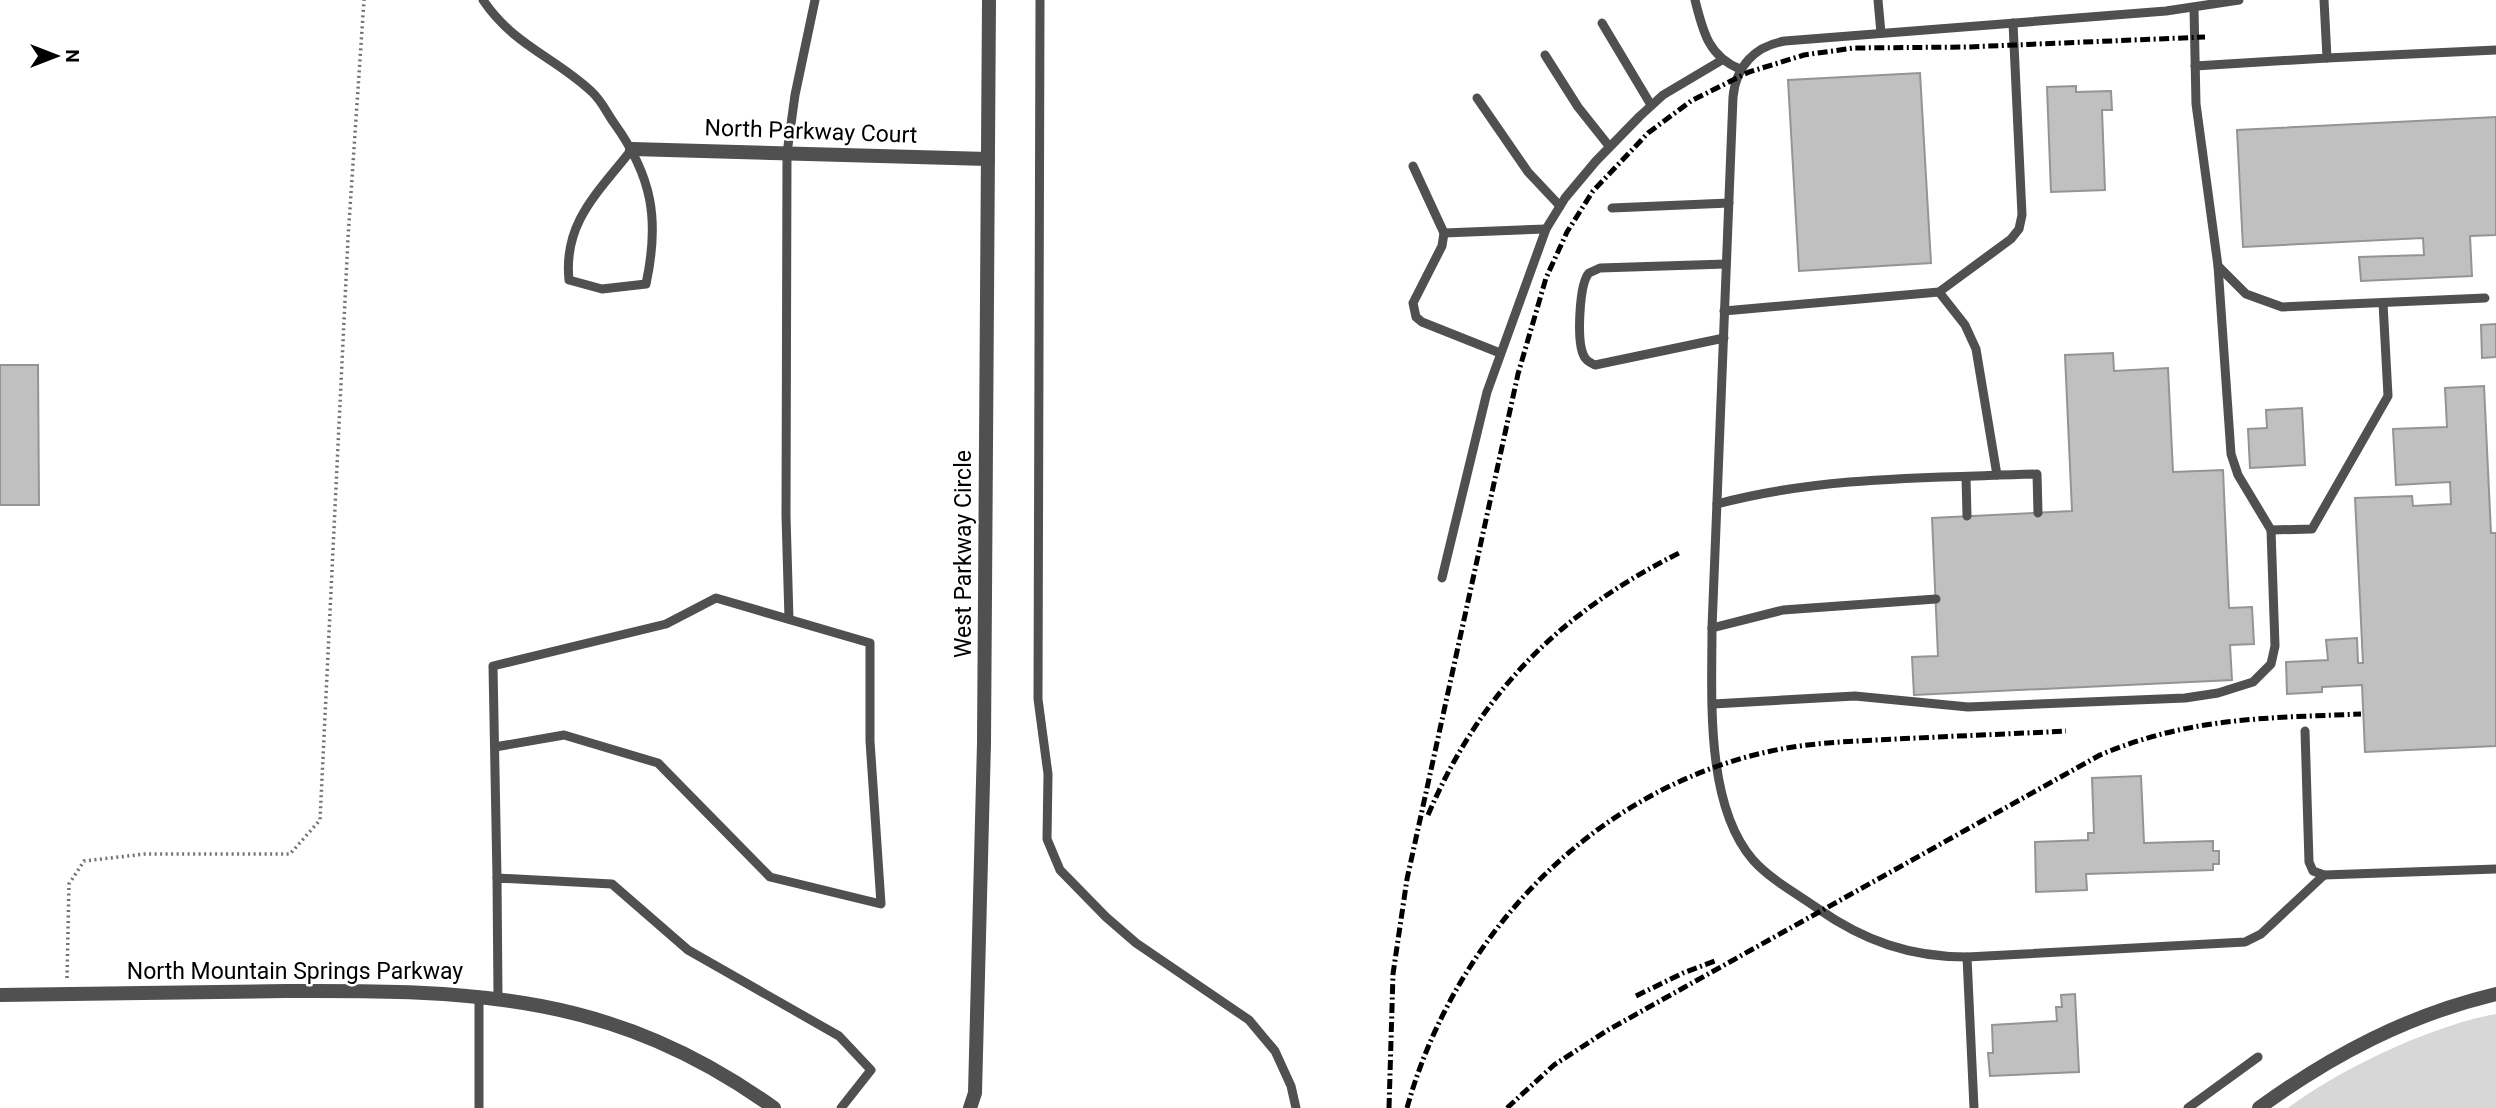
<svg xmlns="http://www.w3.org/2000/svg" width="2496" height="1108" font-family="Roboto,sans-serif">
<rect width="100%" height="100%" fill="#fff"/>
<path fill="#d7d7d7" d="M2496 1014V1108H2288C2339 1069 2433 1025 2496 1014Z"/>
<g fill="#c0c0c0" stroke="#949494" stroke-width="2">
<path d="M1920 73 1931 263 1799 271 1788 80Z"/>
<path d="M2076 86V92L2111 91 2112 110H2102L2105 190 2051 192 2047 87Z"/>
<path d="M2496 117V235L2470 236 2472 276 2361 281 2359 257 2424 255 2423 238 2243 247 2237 130Z"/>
<path d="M2496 324V357L2482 358 2481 325Z"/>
<path d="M2113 353 2114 371 2168 368 2173 472 2223 470 2229 608 2252 607 2254 644 2230 645 2232 680 1914 695 1912 657 1938 656 1932 518 2072 511 2065 355Z"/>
<path d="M0 365H38L39 505H0Z"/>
<path d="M2484 386 2491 533H2496V746L2365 752 2362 685 2322 687V692L2287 694 2286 662 2328 660 2326 640 2357 638 2358 663H2363L2355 498 2412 496 2413 506 2451 504 2450 482 2396 485 2393 429 2447 427 2445 388Z"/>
<path d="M2302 408 2305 465 2250 468 2248 429 2267 428 2266 410Z"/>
<path d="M2141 776 2144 843 2213 841V851H2219V864H2213V870L2086 874 2087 890 2036 892 2035 842 2088 840V833H2094L2092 778Z"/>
<path d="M2075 994 2079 1072 1990 1076 1988 1053H1993L1992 1025 2057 1021 2056 1007H2062L2061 995Z"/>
</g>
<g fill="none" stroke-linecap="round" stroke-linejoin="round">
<path stroke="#727272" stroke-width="3.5" stroke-dasharray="2 3.5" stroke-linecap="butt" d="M67 978 69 884 84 861 145 854H290L320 820 348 238 364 0"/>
<g stroke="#505050" stroke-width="9">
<path d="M483 0C514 46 555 57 592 92 601 100 607 113 614 123 652 176 660 219 646 284L602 289 569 280C563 222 599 192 632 149"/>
<path d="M1040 0 1038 699 1048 774 1047 839 1060 870 1106 917 1136 943 1249 1020 1275 1051 1291 1086 1296 1108"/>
<path d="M1695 0C1703 31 1708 56 1740 69"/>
<path d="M1878 0 1881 33"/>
<path d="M2239 0 2166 11 1785 41C1755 46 1736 66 1733 97L1712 628C1712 697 1705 805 1753 860 1771 880 1796 893 1817 908 1864 941 1910 957 1967 957L2245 942 2261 934 2324 875"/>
<path d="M1602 23 1651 105"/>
<path d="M1545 55 1578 107 1609 146"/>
<path d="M2327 58 2496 50"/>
<path d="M2195 66 2327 58 2324 0"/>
<path d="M1477 98 1528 172 1560 206"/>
<path d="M1413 166 1444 233 1442 246 1413 303 1416 317 1422 322 1500 353"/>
<path d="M1612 208 1729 203"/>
<path d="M1444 233 1546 229"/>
<path d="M2218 266 2246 294 2282 307 2485 298"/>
<path d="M1939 292 1965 325 1976 349 1997 475"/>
<path d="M1724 311 1939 292 2011 239 2019 229 2022 215 2013 23"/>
<path d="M1724 338 1595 365C1589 362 1585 360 1583 354 1577 339 1579 284 1589 273L1600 268 1726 264"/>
<path d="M1966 477 1967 516"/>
<path d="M1717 504C1822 476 1929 478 2037 474L2038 513"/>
<path d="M2271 530 2312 529 2388 396 2383 303"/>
<path d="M1442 578 1487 392 1546 229 1565 198 1596 161 1640 116 1663 95 1722 60"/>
<path d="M789 619 786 516 787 153 795 95 815 0"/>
<path d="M1712 628 1783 610 1936 599"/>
<path d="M1713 704 1855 696 1968 707 2185 698 2218 693 2253 682 2271 664 2275 646 2271 530 2238 475 2231 454 2218 266 2196 104 2194 8"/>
<path d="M2305 731 2309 862 2313 871 2324 875 2496 869"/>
<path d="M495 747 564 735 658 763 770 877 881 904 870 741V643L716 598 666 624 493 666 497 878"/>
<path d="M1967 957 1974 1108"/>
<path d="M479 995V1108"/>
<path d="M498 997 497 878 612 884 688 950 839 1036 871 1070 841 1108"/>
<path d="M2188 1108 2258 1057"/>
</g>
<g stroke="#505050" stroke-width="14">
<path d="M632 149 988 159"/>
<path d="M970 1108 975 1093 984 743 989 0"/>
</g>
<g stroke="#505050" stroke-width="14">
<path d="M0 995C95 994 191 992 286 991 475 990 614 993 774 1108"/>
<path d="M2259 1108C2332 1055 2408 1015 2496 994"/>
</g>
<g stroke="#000" stroke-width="5" stroke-dasharray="10 3.5 2 3.5" stroke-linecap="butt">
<path d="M1428 815C1481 691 1560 613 1679 553"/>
<path d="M1636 996 1683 973 1715 961"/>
<path d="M1389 1108 1393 974 1407 879 1518 374 1546 278 1567 232 1593 191 1648 133 1691 101 1749 72 1804 55 1854 48 1967 47 2205 37"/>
<path d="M1407 1108C1456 932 1598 784 1781 749 1819 742 1858 741 1897 739 1953 736 2010 734 2066 731"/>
<path d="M1507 1108 1554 1065 1608 1030 2100 755C2190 717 2266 718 2361 714"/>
</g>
</g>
<g text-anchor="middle" stroke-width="5" stroke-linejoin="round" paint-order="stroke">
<g font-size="23" fill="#000" stroke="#fff">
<text transform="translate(811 131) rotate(2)" y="8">North Parkway Court</text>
<text transform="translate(963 554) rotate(-90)" y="8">West Parkway Circle</text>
<text x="295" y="979">North Mountain Springs Parkway</text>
</g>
</g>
<g transform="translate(56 56) rotate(90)" stroke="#ffffff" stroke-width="5" paint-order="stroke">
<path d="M0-5L12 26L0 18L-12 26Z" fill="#000000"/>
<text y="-10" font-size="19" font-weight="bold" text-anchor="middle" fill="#000000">N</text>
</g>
</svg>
